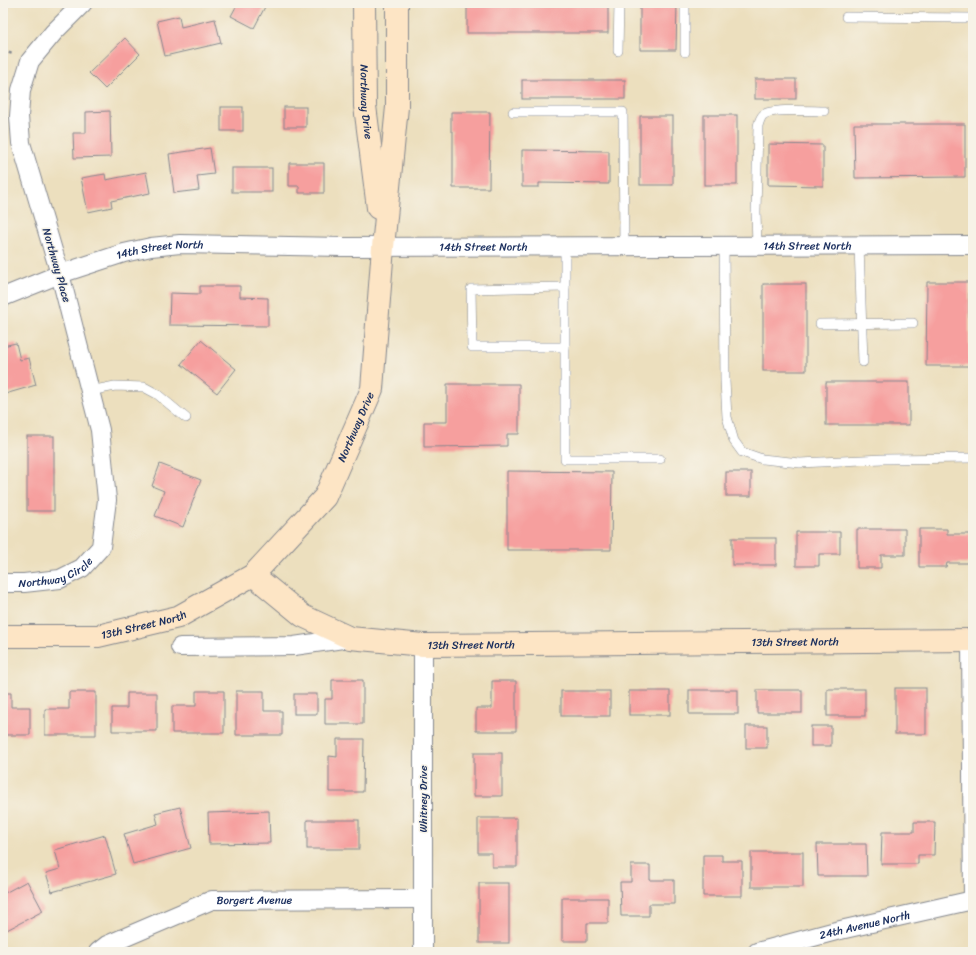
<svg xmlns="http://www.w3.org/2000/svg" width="976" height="955" font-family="Sriracha,sans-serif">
<rect width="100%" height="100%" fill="#f7f3e8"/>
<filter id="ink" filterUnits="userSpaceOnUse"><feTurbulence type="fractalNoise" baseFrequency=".025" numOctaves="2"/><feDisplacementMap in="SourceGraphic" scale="8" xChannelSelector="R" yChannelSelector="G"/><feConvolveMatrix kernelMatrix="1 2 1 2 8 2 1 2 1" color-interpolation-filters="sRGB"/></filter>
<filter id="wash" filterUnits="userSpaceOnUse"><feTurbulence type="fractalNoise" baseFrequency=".012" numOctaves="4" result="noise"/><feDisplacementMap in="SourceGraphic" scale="16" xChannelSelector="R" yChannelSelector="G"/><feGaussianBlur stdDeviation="0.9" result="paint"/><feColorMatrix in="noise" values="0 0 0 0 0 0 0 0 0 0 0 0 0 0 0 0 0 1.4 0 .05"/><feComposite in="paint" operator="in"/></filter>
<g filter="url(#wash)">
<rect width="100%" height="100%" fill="#ecdfbe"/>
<g id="blocks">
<g fill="#f69f9e">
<path d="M238 3H267L254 28 231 16Z"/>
<rect x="467" y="3" width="141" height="30"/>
<path d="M640 3H677L676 50H640Z"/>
<path d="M179 16 181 27 215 19 221 43 165 56 157 21Z"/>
<path d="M125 38 140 54 105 89 89 73Z"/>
<rect x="755" y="79" width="41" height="20"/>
<rect x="522" y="80" width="103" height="19"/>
<rect x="221" y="107" width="22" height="24"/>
<rect x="284" y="107" width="22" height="20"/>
<path d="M110 111 111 157 74 158 73 133H86V112Z"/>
<path d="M451 112H490L489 188H453V131H451Z"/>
<rect x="704" y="115" width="33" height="70"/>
<rect x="640" y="116" width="33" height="69"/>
<path d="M854 124H965V177L855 178Z"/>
<path d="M768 144 823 145V186L768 185Z"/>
<path d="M210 148 214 174 197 176 199 190 174 193 169 154Z"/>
<path d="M522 150 609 151V184L539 183V187H522Z"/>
<path d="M289 163H324V193H299V186H289Z"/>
<rect x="232" y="168" width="40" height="24"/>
<path d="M146 172 150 193 111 201 112 207 88 212 81 178 105 174 106 180Z"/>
<path d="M927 282H969V366H926Z"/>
<rect x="763" y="284" width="43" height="87"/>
<path d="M200 286H240V297L268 298V326L169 325 170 293 200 294Z"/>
<path d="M201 340 236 369 217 393 181 364Z"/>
<path d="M16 343 20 360 29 358 36 385 5 394 3 389V346Z"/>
<rect x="826" y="382" width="83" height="43"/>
<path d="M447 384H519V434H507V446L424 447V422H447Z"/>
<rect x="27" y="436" width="27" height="75"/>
<path d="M160 464 201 480 183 527 155 516 164 491 152 486Z"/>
<path d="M507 471 612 472 611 550H507Z"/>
<rect x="726" y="472" width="25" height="24"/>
<path d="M857 529H905V555H881V568H857Z"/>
<path d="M919 529H947V534H970V563H947L946 567H919Z"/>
<path d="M796 532H840V554H819V566H796Z"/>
<rect x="732" y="538" width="44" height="27"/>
<path d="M332 680H363V724H325V699H332Z"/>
<path d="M492 681H516V731H476V708H492Z"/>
<rect x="895" y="688" width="31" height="46"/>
<rect x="827" y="689" width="38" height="27"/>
<rect x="689" y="690" width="49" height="24"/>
<rect x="757" y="690" width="45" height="23"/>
<path d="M196 691H224V733H172V706H196Z"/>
<path d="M236 691H264V711H282V735H236Z"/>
<rect x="561" y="691" width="49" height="25"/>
<rect x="629" y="691" width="41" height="24"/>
<path d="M69 692H96V735H45V709H69Z"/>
<path d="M3 693H11V707H30V735H3Z"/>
<path d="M127 693H157V731H112V708H127Z"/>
<rect x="294" y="694" width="23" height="20"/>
<rect x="746" y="726" width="21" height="22"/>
<rect x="811" y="726" width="20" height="20"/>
<path d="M337 739H364L363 792H329V756L337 757Z"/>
<rect x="474" y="753" width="28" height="43"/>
<path d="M180 807 191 848 133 864 124 834 158 824 155 813Z"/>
<path d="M269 811 270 843 209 844 208 813Z"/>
<path d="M478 818H517V867H492V853H478Z"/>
<rect x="307" y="820" width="52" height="29"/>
<path d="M914 822H935L934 855H918V864H881L882 832H914Z"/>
<path d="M105 835 116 874 52 892 46 873 60 869 55 850Z"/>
<path d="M817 844H866L867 876H818Z"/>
<rect x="751" y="852" width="52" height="35"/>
<path d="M703 855H722V861H742V896H703Z"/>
<path d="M631 865H650V880H674V904H649V916H621L620 882H631Z"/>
<path d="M27 881 43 911 3 932V894Z"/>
<rect x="479" y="883" width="30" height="60"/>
<path d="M562 898H608V923H587V941H562Z"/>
</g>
</g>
</g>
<g filter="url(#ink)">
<use href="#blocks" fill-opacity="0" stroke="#84878e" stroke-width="1"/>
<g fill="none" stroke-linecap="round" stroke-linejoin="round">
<g stroke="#84878e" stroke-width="10">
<g id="lane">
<path d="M685 3V52"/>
<path d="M846 17 973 18"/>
<path d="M618 51 619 3"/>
<path d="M513 112H623L624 246"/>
<path d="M859 245 863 362"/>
<path d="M565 246V459H660"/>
<path d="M724 246 725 381 727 417 734 441 742 452 762 459 800 463 883 459 973 458"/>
<path d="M757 246 756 212 758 126C759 122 760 118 763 115 771 108 812 111 824 111"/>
<path d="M565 287 471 289 472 347H565"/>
<path d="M820 324 913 323"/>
<path d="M90 391 115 386 144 387 157 394 186 418"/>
</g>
</g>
<g stroke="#84878e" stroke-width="20">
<g id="street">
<path id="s1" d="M3 297 60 274 124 253 151 247 180 244 343 247 973 245"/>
<path id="s2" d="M3 583H24L60 579 82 568 101 547 107 500 100 430 60 274 21 143 19 116 21 90 30 61 54 32 83 3"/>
<path d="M971 640 973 900"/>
<path d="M423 645V952"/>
<path d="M180 647 294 646 350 638"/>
<path id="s3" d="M98 952 107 945 212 900 423 899"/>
<path id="s4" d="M757 952 836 931 973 900"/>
</g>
</g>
<g stroke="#84878e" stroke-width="24">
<g id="secondary">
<path id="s5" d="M364 3 365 106 378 208"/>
<path id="s6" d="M253 575 303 616 350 638 423 645 973 640"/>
<path id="s7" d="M3 636H98L178 617 253 575 325 497 372 389 383 247 397 107V3"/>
</g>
</g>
<path stroke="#84878e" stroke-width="2.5" stroke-dasharray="3 3" stroke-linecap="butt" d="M3 51 13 54"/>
<use href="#lane" stroke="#fff" stroke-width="9"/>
<use href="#street" stroke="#fff" stroke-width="18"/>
<use href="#secondary" stroke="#fde5c5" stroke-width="22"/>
</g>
</g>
<g text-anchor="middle" stroke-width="3" stroke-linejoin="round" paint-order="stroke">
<g font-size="11" fill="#1b2f5e" stroke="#f7f3e8">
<text dy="4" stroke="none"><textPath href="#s5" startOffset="99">Northway Drive</textPath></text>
<text dy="4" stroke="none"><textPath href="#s1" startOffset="813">14th Street North</textPath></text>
<text dy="4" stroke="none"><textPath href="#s1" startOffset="489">14th Street North</textPath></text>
<text dy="4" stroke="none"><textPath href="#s1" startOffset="165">14th Street North</textPath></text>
<text transform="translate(57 265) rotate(74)" y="4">Northway Place</text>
<text dy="4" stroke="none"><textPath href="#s7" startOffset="446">Northway Drive</textPath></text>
<text dy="4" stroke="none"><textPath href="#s2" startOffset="55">Northway Circle</textPath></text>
<text dy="4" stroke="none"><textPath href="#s7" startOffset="142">13th Street North</textPath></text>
<text dy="4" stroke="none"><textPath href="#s6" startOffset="562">13th Street North</textPath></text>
<text dy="4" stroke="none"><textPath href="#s6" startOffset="238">13th Street North</textPath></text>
<text transform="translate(423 799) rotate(-90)" y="4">Whitney Drive</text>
<text dy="4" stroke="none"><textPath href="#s3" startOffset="168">Borgert Avenue</textPath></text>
<text dy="4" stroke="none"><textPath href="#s4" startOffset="111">24th Avenue North</textPath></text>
</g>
</g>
<rect width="976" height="955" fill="none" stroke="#f7f3e8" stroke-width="16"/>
</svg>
